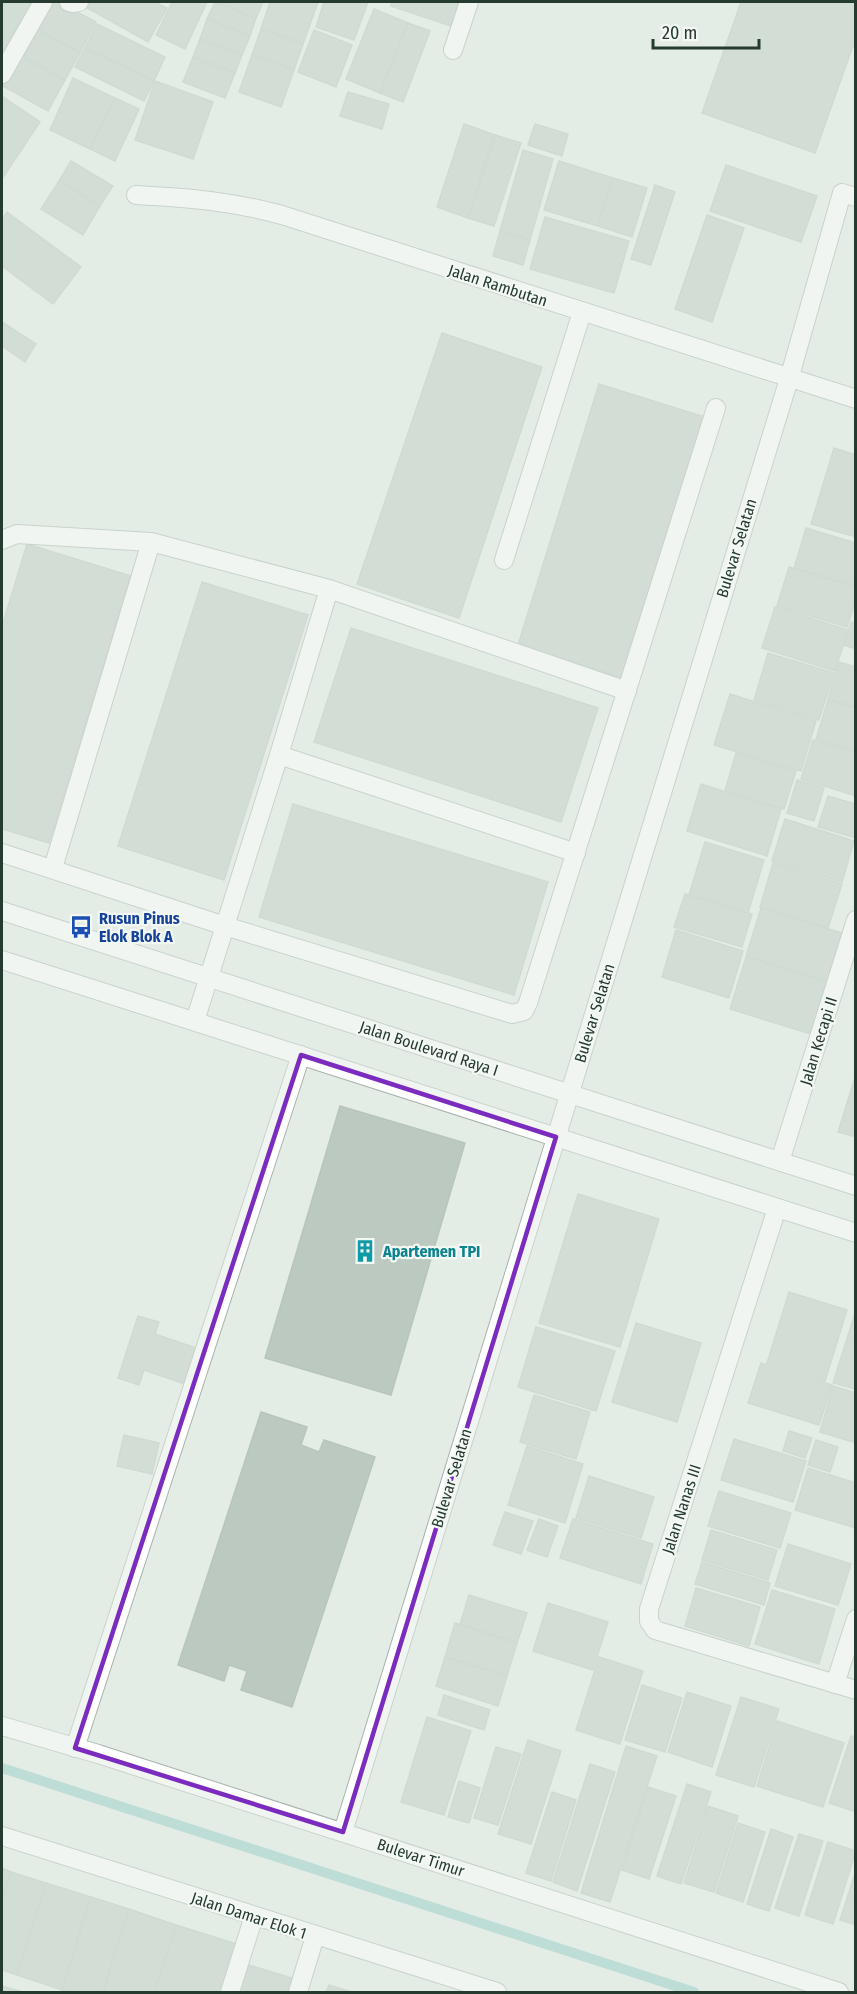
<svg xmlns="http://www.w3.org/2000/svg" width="857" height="1994" font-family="'Fira Sans Condensed',sans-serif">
<rect width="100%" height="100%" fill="#e4ece6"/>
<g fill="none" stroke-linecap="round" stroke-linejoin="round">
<path stroke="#91cbc6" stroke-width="10" d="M2 1768 694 1992"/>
</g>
<g fill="#bcc9c1" stroke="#b7c5bb" stroke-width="1.5">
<path d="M2 2H36L2 64Z"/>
<path d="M49 2H59L96 22 80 53 35 28Z"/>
<path d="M84 2H155L167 8 148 42 82 5Z"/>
<path d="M172 2H207L185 49 156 35Z"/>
<path d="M215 2H263L256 18Z"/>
<path d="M215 2 256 18 250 36 207 19Z"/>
<path d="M270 2H318L303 44 261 29Z"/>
<path d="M324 2H368L354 40 316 27Z"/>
<path d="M392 2H459L451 26 391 6Z"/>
<path d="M741 2H856V37L815 153 702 113Z"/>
<path d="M374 9 408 23 380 93 346 79Z"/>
<path d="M207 19 250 36 242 55 200 39Z"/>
<path d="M408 23 430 31 403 102 380 93Z"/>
<path d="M97 24 165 57 154 81 85 48Z"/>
<path d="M35 28 80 53 65 80 20 55Z"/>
<path d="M261 29 303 44 294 70 252 55Z"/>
<path d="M314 30 352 45 336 87 298 72Z"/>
<path d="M200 39 242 55 235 73 193 57Z"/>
<path d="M85 48 154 81 144 101 75 67Z"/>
<path d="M20 55 65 80 48 111 3 86Z"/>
<path d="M252 55 294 70 281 107 239 92Z"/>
<path d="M193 57 235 73 225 98 183 82Z"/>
<path d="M73 78 115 98 90 149 50 130Z"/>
<path d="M155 81 213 102 193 159 135 140Z"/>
<path d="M348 92 389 104 382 129 340 116Z"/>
<path d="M2 96 40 122 2 179Z"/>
<path d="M115 98 139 109 115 161 90 149Z"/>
<path d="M464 124 495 135 468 218 437 207Z"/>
<path d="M535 124 568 134 562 156 528 145Z"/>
<path d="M495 135 521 143 494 226 468 218Z"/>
<path d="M523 150 553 159 530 240 500 231Z"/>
<path d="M71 161 113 186 100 206 59 181Z"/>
<path d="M559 161 613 178 598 226 544 210Z"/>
<path d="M726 165 817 196 801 242 710 211Z"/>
<path d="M613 178 647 188 632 237 598 226Z"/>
<path d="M59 181 100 206 83 235 41 209Z"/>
<path d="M655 185 675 192 651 265 631 259Z"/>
<path d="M7 212 81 267 53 304 2 266V219Z"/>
<path d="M707 215 744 228 712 322 675 309Z"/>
<path d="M545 217 629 241 614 293 530 269Z"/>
<path d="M500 231 530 240 523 265 493 256Z"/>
<path d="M2 322 36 344 25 362 2 346Z"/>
<path d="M442 333 542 367 459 618 357 584Z"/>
<path d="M599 384 708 418 626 679 518 645Z"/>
<path d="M834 448 856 455V537L811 524Z"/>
<path d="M806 528 856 543V587L794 568Z"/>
<path d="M27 544 131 576 49 843 2 829V626Z"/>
<path d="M789 567 856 587V600L847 627 777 606Z"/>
<path d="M202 582 308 615 224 880 118 846Z"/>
<path d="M775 607 848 630 835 671 762 648Z"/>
<path d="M851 622 856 623V649L844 645Z"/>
<path d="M351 628 598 708 561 822 314 742Z"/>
<path d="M768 653 834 673 819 720 754 700Z"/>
<path d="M839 662 856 667V708L828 699Z"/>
<path d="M730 694 816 721 801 771 714 745Z"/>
<path d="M828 700 856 708V751L816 739Z"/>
<path d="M813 740 856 752V796L801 779Z"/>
<path d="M736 753 796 771 784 809 725 790Z"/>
<path d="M797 780 824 788 814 821 787 813Z"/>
<path d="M701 784 781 809 767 856 687 831Z"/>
<path d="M828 796 856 804V838L818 827Z"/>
<path d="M293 804 548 882 514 995 259 917Z"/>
<path d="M785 819 854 841 842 882 772 861Z"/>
<path d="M705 842 764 860 748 913 689 895Z"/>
<path d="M773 863 842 884 828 928 760 907Z"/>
<path d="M685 894 752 914 742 947 674 927Z"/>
<path d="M761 908 845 934 830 982 746 956Z"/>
<path d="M676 930 743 951 729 998 662 977Z"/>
<path d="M746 957 827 982 811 1034 730 1009Z"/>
<path d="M856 1074V1137L838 1132Z"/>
<path d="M340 1106 465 1143 391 1395 265 1358Z"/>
<path d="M578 1194 659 1219 620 1347 539 1323Z"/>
<path d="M789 1292 847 1310 825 1381 767 1363Z"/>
<path d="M856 1310V1389L833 1383Z"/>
<path d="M138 1316 159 1322 155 1334 199 1349 188 1385 144 1370 139 1385 118 1378Z"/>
<path d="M636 1323 701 1343 677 1422 612 1402Z"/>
<path d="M536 1327 615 1351 596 1411 518 1387Z"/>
<path d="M761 1363 832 1385 819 1425 748 1403Z"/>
<path d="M833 1386 856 1393V1443L820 1432Z"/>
<path d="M534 1395 590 1412 576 1459 520 1442Z"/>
<path d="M261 1412 307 1427 301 1445 319 1452 324 1440 375 1457 292 1707 241 1690 247 1671 229 1665 224 1681 178 1665Z"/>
<path d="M789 1431 812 1438 805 1458 783 1451Z"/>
<path d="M124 1435 159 1443 152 1474 117 1466Z"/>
<path d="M734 1439 806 1461 793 1502 721 1480Z"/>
<path d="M816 1440 838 1447 830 1472 808 1465Z"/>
<path d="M527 1446 583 1464 565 1523 508 1505Z"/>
<path d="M808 1468 856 1483V1528L795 1510Z"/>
<path d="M589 1476 654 1497 641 1538 576 1518Z"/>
<path d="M719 1491 791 1513 780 1548 708 1526Z"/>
<path d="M505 1512 533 1521 521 1554 493 1545Z"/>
<path d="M539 1519 558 1526 547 1557 527 1550Z"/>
<path d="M573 1519 653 1544 641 1584 560 1558Z"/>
<path d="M711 1530 777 1550 768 1580 702 1560Z"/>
<path d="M788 1544 851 1564 838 1605 775 1586Z"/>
<path d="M702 1562 770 1583 764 1605 695 1584Z"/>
<path d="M696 1588 760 1607 749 1646 685 1626Z"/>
<path d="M772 1590 835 1609 819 1664 755 1644Z"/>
<path d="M469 1595 527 1613 517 1643 460 1624Z"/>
<path d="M548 1603 608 1622 593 1670 533 1651Z"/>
<path d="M455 1623 517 1643 507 1676 445 1657Z"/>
<path d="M445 1657 507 1676 498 1706 436 1686Z"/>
<path d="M599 1657 643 1671 620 1744 576 1730Z"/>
<path d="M642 1685 682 1698 665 1752 625 1740Z"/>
<path d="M687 1692 731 1706 712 1767 668 1752Z"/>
<path d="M444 1695 490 1710 484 1730 438 1715Z"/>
<path d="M741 1697 779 1709 754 1787 716 1775Z"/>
<path d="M427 1717 471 1731 444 1815 401 1802Z"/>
<path d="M777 1721 844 1743 823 1807 757 1786Z"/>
<path d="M851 1736 856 1737V1812L829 1803Z"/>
<path d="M528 1740 561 1751 531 1844 498 1834Z"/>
<path d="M626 1746 657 1756 610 1902 581 1893Z"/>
<path d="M496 1747 521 1754 498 1825 474 1818Z"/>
<path d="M590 1764 615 1772 577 1891 553 1882Z"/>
<path d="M459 1781 480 1788 469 1823 448 1817Z"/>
<path d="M687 1784 711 1792 681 1884 657 1876Z"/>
<path d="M648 1787 676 1796 649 1879 622 1870Z"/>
<path d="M552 1792 576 1800 551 1881 526 1873Z"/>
<path d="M708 1806 738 1816 714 1892 684 1883Z"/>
<path d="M738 1823 765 1832 743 1902 716 1893Z"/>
<path d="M771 1829 793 1837 769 1911 747 1904Z"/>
<path d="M799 1834 823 1841 799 1916 775 1908Z"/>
<path d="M828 1842 856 1851 833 1924 805 1915Z"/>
<path d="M2 1868 11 1872 2 1901Z"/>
<path d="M856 1870V1925L840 1920Z"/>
<path d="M11 1872 46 1883 17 1975 2 1970V1901Z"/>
<path d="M46 1883 91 1897 62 1990 17 1975Z"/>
<path d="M91 1897 129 1909 103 1992H71L62 1990Z"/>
<path d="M129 1909 176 1925 154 1992H103Z"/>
<path d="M176 1925 243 1946 228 1992H154Z"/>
<path d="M242 1963 295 1979 291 1992H233Z"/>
<path d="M329 1985 352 1992H326Z"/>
<path d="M2 1986 23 1992H2Z"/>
</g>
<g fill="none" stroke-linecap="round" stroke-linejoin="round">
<g stroke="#a7b3ac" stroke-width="20">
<g id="lane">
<path d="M453 50 469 2"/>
<path d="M53 868 151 542"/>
</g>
</g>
<g stroke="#a7b3ac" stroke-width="20">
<g id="street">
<path d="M69 2 73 3 79 2"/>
<path d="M2 74 43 2"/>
<path d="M136 195C189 198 231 201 282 215L856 399"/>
<path d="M2 540 17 534 151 542 329 589 627 691"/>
<path d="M504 560 582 312"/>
<path d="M279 755 576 853"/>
<path d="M2 853 225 926 512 1014 524 1011 528 1003 716 408"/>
<path d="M2 911 856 1186"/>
<path d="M2 960 856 1233"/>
<path d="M195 1021 279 755 329 589"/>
<path d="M780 1161 856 920"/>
<path d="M777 1208 649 1609V1621L655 1630 856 1690"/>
<path d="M835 1684 856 1619"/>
<path d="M2 1726 98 1754 839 1992"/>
<path d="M75 1748 301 1055"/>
<path d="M343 1832 789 379 842 193 856 197"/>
<path d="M2 1836 497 1992"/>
<path d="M230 1992 254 1916"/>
<path d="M298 1992 315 1936"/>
</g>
</g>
<use href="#lane" stroke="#fff" stroke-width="18"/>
<use href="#street" stroke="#fff" stroke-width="18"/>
</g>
<path d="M0 0H857V1994H0ZM301 1055 556 1137 343 1832 75 1748Z" fill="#e4ece6" fill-opacity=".55" fill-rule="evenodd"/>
<path fill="none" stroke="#7b2cbf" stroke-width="4.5" stroke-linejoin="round" d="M301 1055 556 1137 343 1832 75 1748Z"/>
<defs>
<g id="bus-bare" transform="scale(1.8)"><path d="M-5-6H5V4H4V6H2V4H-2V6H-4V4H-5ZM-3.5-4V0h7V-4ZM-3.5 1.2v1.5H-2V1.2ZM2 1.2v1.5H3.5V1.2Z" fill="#1a4fb4" stroke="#f4f8f5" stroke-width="2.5" paint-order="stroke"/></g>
<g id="building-bare" transform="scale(1.8)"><path d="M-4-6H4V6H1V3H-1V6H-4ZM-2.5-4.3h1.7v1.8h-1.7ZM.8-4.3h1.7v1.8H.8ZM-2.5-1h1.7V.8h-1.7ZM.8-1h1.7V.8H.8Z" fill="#0f9aa8" stroke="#f4f8f5" stroke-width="2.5" paint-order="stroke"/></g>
</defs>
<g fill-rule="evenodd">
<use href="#bus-bare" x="81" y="927"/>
<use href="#building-bare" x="365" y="1251"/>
</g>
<g text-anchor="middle" stroke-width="4.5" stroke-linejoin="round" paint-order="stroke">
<g font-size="16" fill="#253b30" stroke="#f4f8f5">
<text transform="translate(498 285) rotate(18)" y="6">Jalan Rambutan</text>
<text transform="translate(736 548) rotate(-73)" y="6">Bulevar Selatan</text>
<text transform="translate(594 1013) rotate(-73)" y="6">Bulevar Selatan</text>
<text transform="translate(818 1041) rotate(-73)" y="6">Jalan Kecapi II</text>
<text transform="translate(429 1048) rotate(18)" y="6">Jalan Boulevard Raya I</text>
<text transform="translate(451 1478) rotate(-73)" y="6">Bulevar Selatan</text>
<text transform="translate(681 1509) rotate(-72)" y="6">Jalan Nanas III</text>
<text transform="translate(421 1857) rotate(18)" y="6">Bulevar Timur</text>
<text transform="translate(249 1915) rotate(18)" y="6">Jalan Damar Elok 1</text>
</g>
<g font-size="16" font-weight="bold" fill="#164399" stroke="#f4f8f5" text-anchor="start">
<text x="99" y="924">Rusun Pinus<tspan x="99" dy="18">Elok Blok A</tspan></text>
</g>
<g font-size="16" font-weight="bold" fill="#0d838f" stroke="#f4f8f5" text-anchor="start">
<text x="383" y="1257">Apartemen TPI</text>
</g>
</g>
<rect width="857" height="1994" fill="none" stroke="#253b30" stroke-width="6"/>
<path d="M653 39v9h106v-9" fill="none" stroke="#253b30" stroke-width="3"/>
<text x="662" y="39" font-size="18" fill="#253b30" stroke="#f4f8f5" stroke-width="4.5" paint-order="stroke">20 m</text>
</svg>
